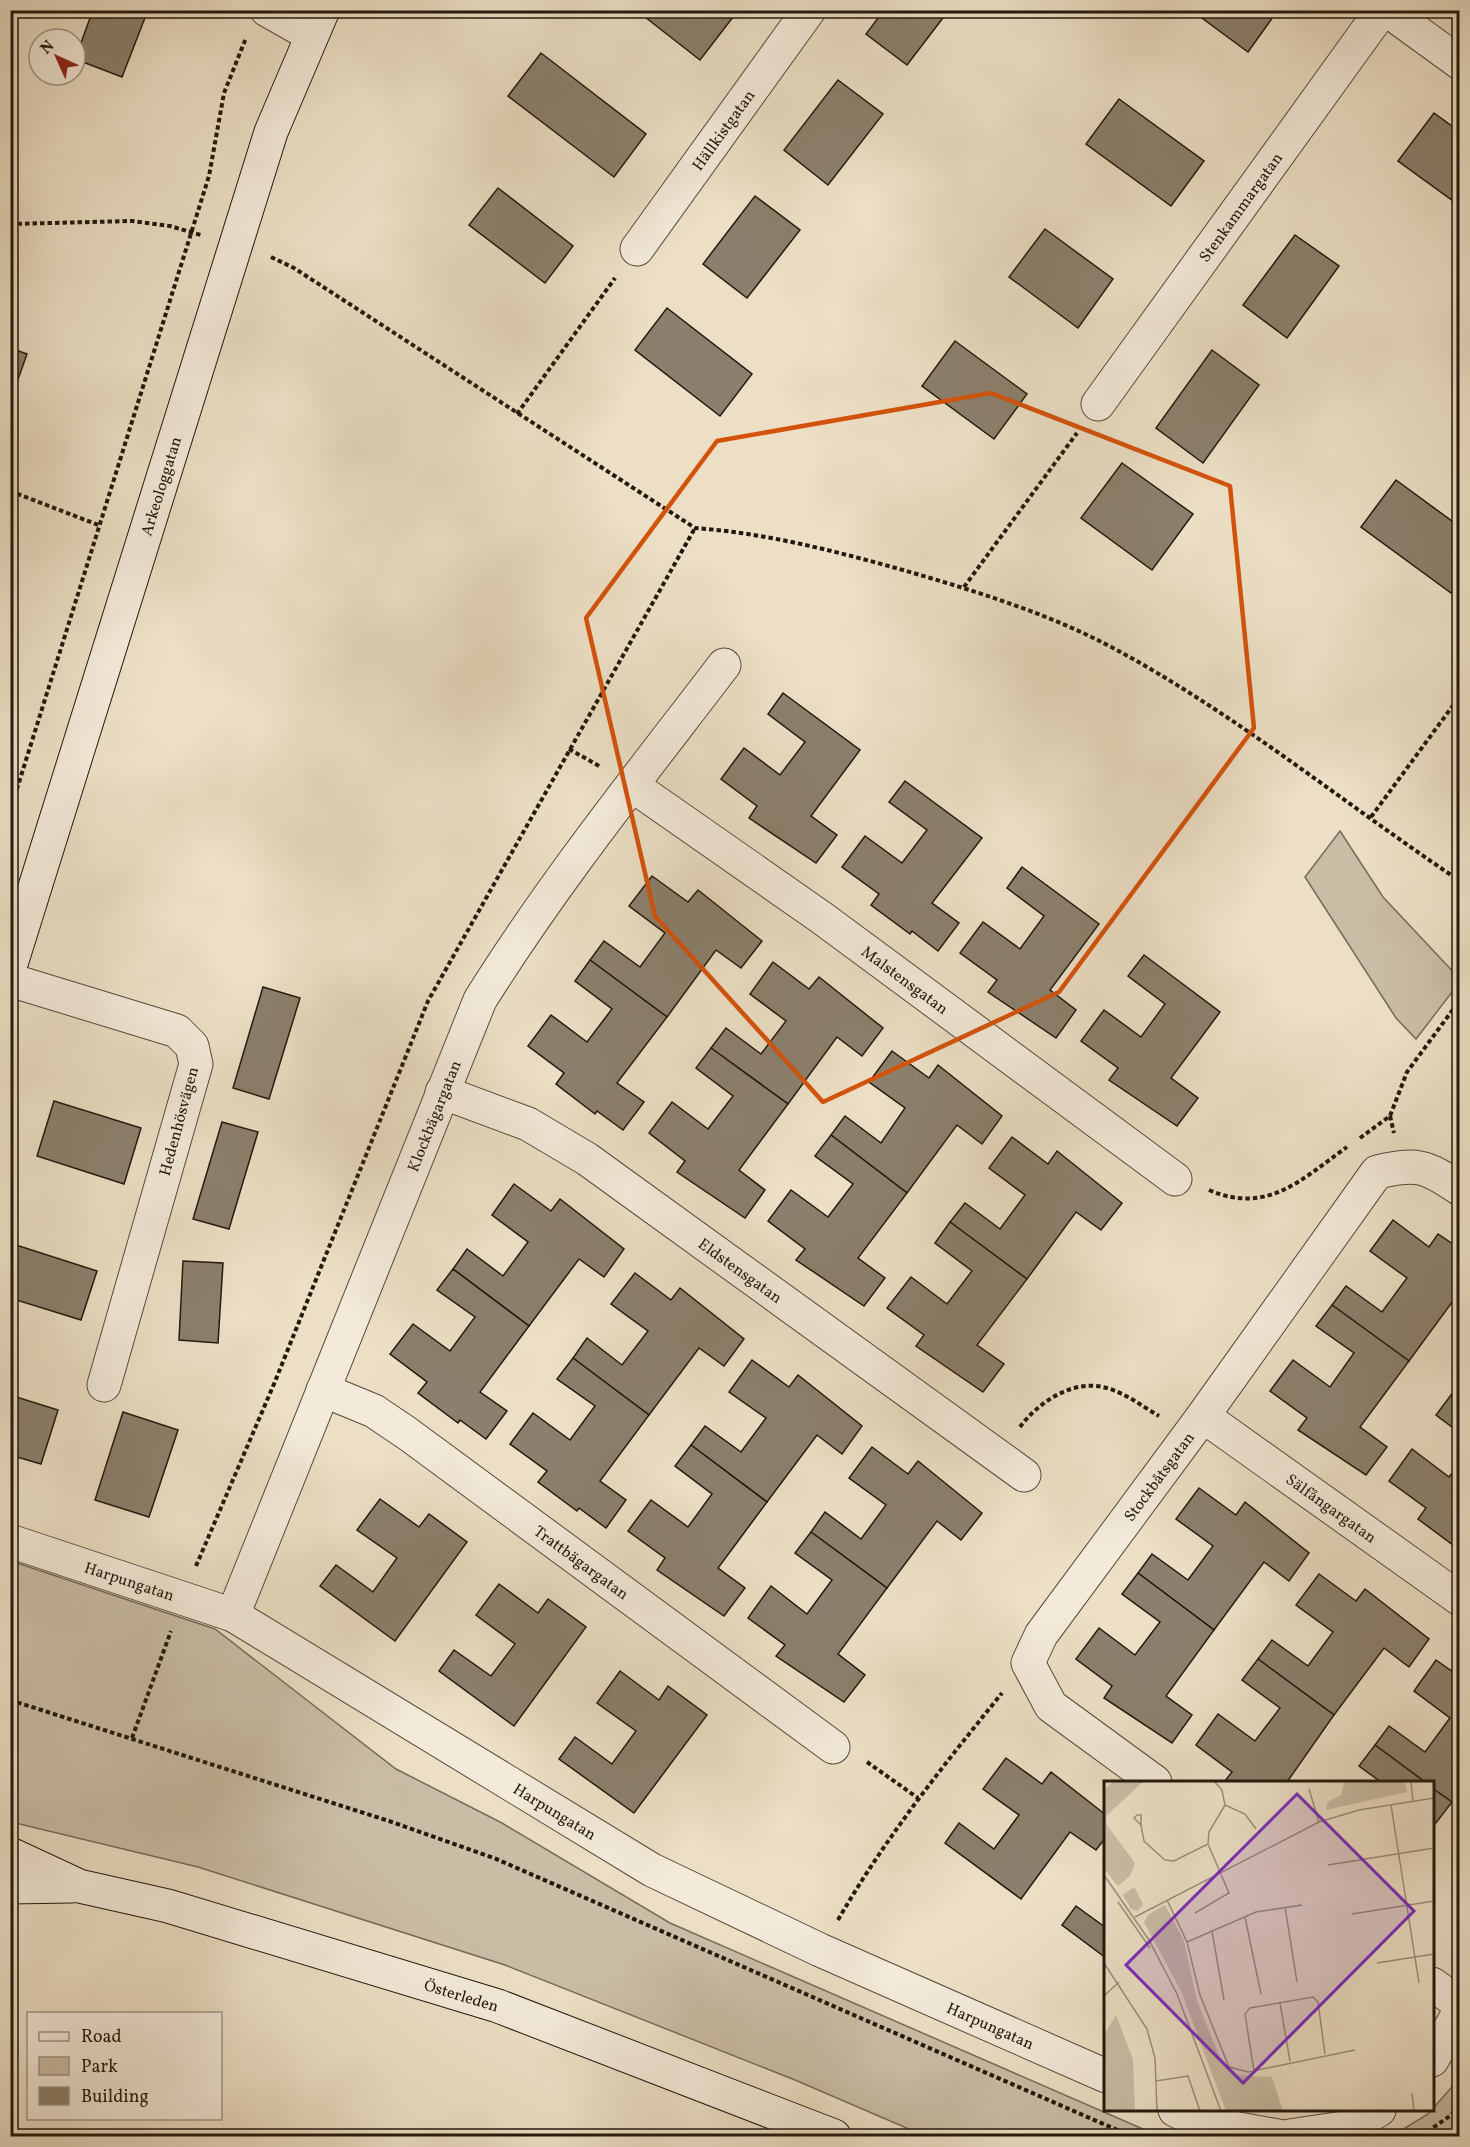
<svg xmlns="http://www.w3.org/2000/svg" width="1470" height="2147" font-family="Vollkorn,serif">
<rect width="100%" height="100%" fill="#ecdfc5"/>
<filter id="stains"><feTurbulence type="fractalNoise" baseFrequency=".00333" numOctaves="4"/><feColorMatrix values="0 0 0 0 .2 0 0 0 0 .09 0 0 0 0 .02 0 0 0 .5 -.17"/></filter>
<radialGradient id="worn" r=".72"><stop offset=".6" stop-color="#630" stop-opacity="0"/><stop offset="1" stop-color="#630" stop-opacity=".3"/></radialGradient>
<g fill="#cabda6" stroke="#766b5a" stroke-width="1.5">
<path d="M1340 831 1383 897 1459 978V983L1416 1039 1396 1018 1305 877Z"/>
<path d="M11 1561 215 1629 396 1769 502 1823 670 1923 1159 2136H925L795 2080 505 1965 198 1867 11 1822Z"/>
<path d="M1459 2079V2136H1392L1428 2114Z"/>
</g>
<g fill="#8b806d" stroke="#22190d" stroke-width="1.5">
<path d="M93 10H148L122 77 75 59Z"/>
<path d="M636 10H725L733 17 700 60Z"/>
<path d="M884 10H949L907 65 866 34Z"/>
<path d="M1191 10H1278L1248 52Z"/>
<path d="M541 53 646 134 614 177 508 96Z"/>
<path d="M838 80 883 114 828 185 784 150Z"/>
<path d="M1119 99 1204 161 1171 206 1086 144Z"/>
<path d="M1434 113 1460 132V206L1398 161Z"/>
<path d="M498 188 573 246 545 283 469 225Z"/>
<path d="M755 196 800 230 747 298 703 264Z"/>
<path d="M1045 229 1113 279 1078 328 1009 277Z"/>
<path d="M1295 235 1339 266 1287 338 1243 305Z"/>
<path d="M667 308 752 374 720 416 635 350Z"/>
<path d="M955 341 1027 394 994 439 922 386Z"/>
<path d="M10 348 27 354 10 402Z"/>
<path d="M1212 350 1259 385 1203 463 1156 428Z"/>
<path d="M1122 463 1193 514 1152 570 1081 518Z"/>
<path d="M1396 480 1460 527V581L1451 593 1361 527Z"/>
<path d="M783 693 860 750 811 816 837 835 816 863 749 818 757 806 721 779 744 748 780 775 805 742 768 714Z"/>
<path d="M905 781 982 838 932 903 959 923 938 951 912 931 910 934 871 905 879 894 842 867 865 836 902 863 927 830 889 802Z"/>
<path d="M1022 867 1099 924 1050 990 1076 1010 1056 1038 988 992 997 980 960 953 983 922 1020 949 1044 916 1007 888Z"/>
<path d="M652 876 688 902 698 890 762 941 741 968 716 950 667 1017 590 960 604 941 640 967 665 933 629 906Z"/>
<path d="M1144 955 1220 1012 1171 1078 1198 1098 1177 1126 1109 1080 1118 1068 1081 1041 1104 1010 1141 1037 1165 1004 1128 976Z"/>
<path d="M590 960 667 1017 617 1083 644 1102 623 1130 597 1111 595 1114 556 1084 564 1073 528 1046 551 1015 587 1042 612 1009 575 981Z"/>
<path d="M773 962 809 989 819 977 883 1028 862 1056 837 1037 788 1104 711 1048 726 1028 761 1054 786 1021 750 994Z"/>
<path d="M263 987 300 998 269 1099 233 1088Z"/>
<path d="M711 1048 788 1104 739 1170 765 1190 745 1218 677 1172 685 1161 649 1133 672 1102 708 1129 733 1096 696 1068Z"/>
<path d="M892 1051 929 1078 938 1065 1002 1116 982 1144 957 1125 907 1193 831 1135 845 1116 881 1143 905 1108 869 1082Z"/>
<path d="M54 1101 141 1128 124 1184 37 1156Z"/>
<path d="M222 1122 258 1132 229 1229 193 1219Z"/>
<path d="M831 1135 907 1193 858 1258 885 1278 864 1306 796 1260 805 1249 768 1221 791 1190 828 1217 853 1184 815 1156Z"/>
<path d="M1012 1137 1048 1164 1057 1151 1122 1203 1101 1230 1076 1212 1027 1279 950 1222 965 1203 1000 1229 1025 1195 989 1168Z"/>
<path d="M514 1184 551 1211 560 1199 624 1249 604 1277 579 1259 529 1326 453 1269 467 1249 503 1276 528 1242 492 1215Z"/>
<path d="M1393 1220 1429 1247 1438 1234 1460 1249V1295L1458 1294 1409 1361 1332 1305 1346 1286 1382 1312 1407 1278 1370 1251Z"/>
<path d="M950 1222 1027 1279 977 1345 1004 1364 983 1392 916 1346 924 1335 887 1308 911 1277 947 1304 972 1271 935 1243Z"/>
<path d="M16 1245 97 1271 81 1320 10 1298V1261Z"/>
<path d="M183 1261 223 1263 218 1343 179 1340Z"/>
<path d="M453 1269 529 1326 480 1392 507 1411 486 1439 460 1420 458 1423 418 1393 427 1382 390 1354 413 1324 450 1351 475 1317 437 1290Z"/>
<path d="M635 1273 671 1300 680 1288 744 1339 724 1366 699 1348 649 1415 573 1358 587 1338 622 1365 648 1331 611 1304Z"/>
<path d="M1332 1305 1409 1361 1360 1427 1387 1447 1366 1475 1298 1430 1307 1418 1270 1391 1293 1360 1330 1387 1354 1353 1316 1326Z"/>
<path d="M573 1358 649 1415 600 1481 626 1500 606 1528 579 1508 577 1511 538 1482 547 1471 510 1444 533 1413 570 1440 595 1406 557 1379Z"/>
<path d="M752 1360 789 1387 798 1375 862 1426 842 1454 817 1435 767 1502 691 1445 705 1426 741 1452 766 1418 729 1392Z"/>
<path d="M1460 1383V1401L1451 1395Z"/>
<path d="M10 1395 58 1410 41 1464 10 1455Z"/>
<path d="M1451 1395 1460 1401V1433L1436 1415Z"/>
<path d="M123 1412 178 1430 149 1517 95 1500Z"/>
<path d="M691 1445 767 1502 718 1568 745 1588 724 1616 657 1570 665 1558 628 1531 651 1500 688 1527 712 1494 675 1466Z"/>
<path d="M872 1447 908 1474 918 1461 982 1513 961 1540 937 1521 887 1588 811 1532 825 1512 861 1539 886 1505 849 1478Z"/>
<path d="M1412 1449 1449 1477 1460 1463V1546L1457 1548 1418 1519 1426 1508 1389 1481Z"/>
<path d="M1199 1488 1236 1515 1245 1502 1309 1553 1289 1581 1264 1562 1214 1630 1138 1573 1152 1554 1188 1580 1213 1546 1176 1519Z"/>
<path d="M380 1499 419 1527 429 1514 467 1542 395 1641 320 1586 336 1565 373 1592 397 1558 357 1530Z"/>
<path d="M811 1532 887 1588 838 1654 865 1675 844 1702 776 1656 785 1645 748 1618 771 1586 807 1614 832 1580 795 1553Z"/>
<path d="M1138 1573 1214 1630 1166 1696 1192 1715 1172 1743 1104 1698 1112 1686 1076 1659 1099 1628 1135 1655 1160 1622 1122 1594Z"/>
<path d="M1319 1574 1356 1601 1365 1589 1429 1639 1409 1667 1384 1648 1334 1715 1258 1659 1272 1640 1308 1666 1333 1632 1296 1605Z"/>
<path d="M499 1584 538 1613 548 1599 586 1627 514 1726 439 1671 454 1650 491 1676 515 1644 476 1615Z"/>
<path d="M1258 1659 1334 1715 1287 1782H1224L1232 1772 1196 1745 1218 1714 1255 1741 1280 1708 1242 1680Z"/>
<path d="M1436 1660 1460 1677V1791L1452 1802 1432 1788V1782H1425L1375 1745 1389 1726 1425 1752 1450 1718 1414 1691Z"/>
<path d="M620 1671 659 1700 668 1686 707 1715 634 1813 559 1759 575 1737 612 1764 636 1731 597 1703Z"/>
<path d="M1375 1745 1425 1782H1381L1359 1766Z"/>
<path d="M1006 1758 1042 1784 1051 1772 1106 1815V1837L1096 1850 1070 1832 1021 1899 945 1843 959 1823 994 1849 1019 1815 983 1789Z"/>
<path d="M1432 1788 1452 1802 1432 1828Z"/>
<path d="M1076 1906 1106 1928V1958L1062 1925Z"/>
</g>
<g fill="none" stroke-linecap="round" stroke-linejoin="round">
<g stroke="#544a3b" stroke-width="35">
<g id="street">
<path d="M267 10 311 35"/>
<path d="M1387 10 1460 63"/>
<path id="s1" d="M637 249 809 10"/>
<path id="s2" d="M1098 404 1382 10"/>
<path id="s3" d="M633 786 822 918 1175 1179"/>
<path d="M10 980 177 1031 192 1046 196 1064 104 1385"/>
<path id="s4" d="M442 1092 528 1124 587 1159 1024 1475"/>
<path id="s5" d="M323 1390 374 1411 408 1434 833 1747"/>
<path id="s6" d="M1203 1416 1460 1599"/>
<path id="s7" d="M10 1541 233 1615 652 1870 820 1950 1106 2076"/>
<path id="s8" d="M233 1615 480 1000C553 883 640 775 724 665"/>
<path id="s9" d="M1155 1782 1051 1706 1028 1663 1041 1635 1203 1416 1377 1172C1417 1163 1425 1165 1460 1189"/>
<path d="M1432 1984 1460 2004"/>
<path d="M1432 2060 1460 2011"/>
<path d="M1175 2110 1200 2122 1278 2136"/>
<path d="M1289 2136 1350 2127 1379 2110"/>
</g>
</g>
<g stroke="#22190d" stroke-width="35">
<g id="secondary">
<path id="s10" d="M10 967 271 132 323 10"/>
<path id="s11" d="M10 1854 79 1886 168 1906 498 2006 834 2136"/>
<path d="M10 1887 72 1886"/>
</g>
</g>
<g stroke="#22190d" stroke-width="4" stroke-dasharray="4.5 3" stroke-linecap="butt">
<path d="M10 224 132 221 170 226 201 235"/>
<path d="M271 257 294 268 695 528C765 533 835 551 903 570 975 591 1048 613 1115 649 1237 715 1345 804 1460 881"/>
<path d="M517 414 615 278"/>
<path d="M10 491 101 526"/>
<path d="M964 587 1077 433"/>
<path d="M569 749 601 767"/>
<path d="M10 811 209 176 224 93 246 38"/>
<path d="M1371 817 1460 696"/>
<path d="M1390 1116 1394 1133"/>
<path d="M1360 1138 1390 1116 1407 1072 1460 1000"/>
<path d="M1209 1190C1267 1215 1301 1180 1347 1147"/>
<path d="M1020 1427C1036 1405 1067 1383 1096 1386 1119 1388 1140 1405 1159 1416"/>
<path d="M196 1566 274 1384 428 1001 695 528"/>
<path d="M10 1700 389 1821 494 1858 1131 2136"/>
<path d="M132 1738 171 1631"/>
<path d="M867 1762 918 1798"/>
<path d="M838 1920C885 1838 943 1766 1002 1693"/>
<path d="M1421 2136 1450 2116 1460 2105"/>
</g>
<use href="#street" stroke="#f3ead9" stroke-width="33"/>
<use href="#secondary" stroke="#f3ead9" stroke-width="33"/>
</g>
<path fill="none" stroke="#d4530c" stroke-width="4.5" stroke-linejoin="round" d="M991 393 1230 486 1254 728 1059 992 823 1102 655 916 586 618 717 441Z"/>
<g text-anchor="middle" stroke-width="5" stroke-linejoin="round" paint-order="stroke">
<g font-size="16" fill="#22190d" stroke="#f3ead9">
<text dy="6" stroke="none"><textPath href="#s1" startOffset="147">Hällkistgatan</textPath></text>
<text dy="6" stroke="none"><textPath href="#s2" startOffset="243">Stenkammargatan</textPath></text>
<text dy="6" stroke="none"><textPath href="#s10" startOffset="504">Arkeologgatan</textPath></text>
<text dy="6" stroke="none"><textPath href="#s3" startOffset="334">Malstensgatan</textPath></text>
<text dy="6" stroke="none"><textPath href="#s8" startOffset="538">Klockbägargatan</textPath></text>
<text transform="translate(178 1121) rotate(-75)" y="6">Hedenhösvägen</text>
<text dy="6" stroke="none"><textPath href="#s4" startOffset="350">Eldstensgatan</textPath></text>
<text dy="6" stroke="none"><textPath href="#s9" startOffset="406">Stockbåtsgatan</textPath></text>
<text dy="6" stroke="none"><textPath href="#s6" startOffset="158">Sälfångargatan</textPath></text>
<text dy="6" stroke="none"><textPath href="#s5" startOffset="312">Trattbägargatan</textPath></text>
<text dy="6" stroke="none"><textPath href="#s7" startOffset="126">Harpungatan</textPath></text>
<text dy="6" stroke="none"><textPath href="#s7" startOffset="612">Harpungatan</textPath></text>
<text dy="6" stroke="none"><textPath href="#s11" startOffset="474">Österleden</textPath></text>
<text dy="6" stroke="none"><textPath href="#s7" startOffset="1098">Harpungatan</textPath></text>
</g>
</g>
<g transform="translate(1104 1781)">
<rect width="330" height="330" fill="#ecdfc5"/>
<path d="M10 0H40L2 35 3 44 31 82 26 95 14 105 0 88V9ZM241 0H301L303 11 222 29 224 21 237 14ZM30 106 39 123 34 130 27 128 19 114ZM61 124 80 160 93 220 118 282 130 294 168 296 179 330H122L77 210 40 141 45 133ZM12 234 29 278 31 330 0 329V254Z" fill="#cabda6"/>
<path fill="none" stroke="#9b907b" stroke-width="1.5" d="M307 0 309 21M205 8 215 41M121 24 141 33 152 48M287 24 315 202M37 44V34H33L30 37 37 44 40 60 61 79 70 80 104 63M224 84 330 67M0 94 45 159 73 213 117 330M63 119 83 161 96 214 125 286 144 291 251 269M14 121 46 167M181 126 193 201M91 132 125 112 104 63 105 51 121 24 118 9 110 0M248 133 330 120M31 136 215 41 255 29 330 17M141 136 157 213M108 150 120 219M83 161 152 131 198 124M0 182 43 248 51 277 53 330M273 182 330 173M0 215 15 201M176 222 186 280M150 290 141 233 146 227 209 216 214 221 221 273M52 300 84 295 96 330M308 312 310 330"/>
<path fill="#7b2cbf" fill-opacity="0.15" stroke="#7b2cbf" stroke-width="3" d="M193 13 310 130 139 302 22 184Z"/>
<rect width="330" height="330" fill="none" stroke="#22190d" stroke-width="3"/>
</g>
<rect width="1470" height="2147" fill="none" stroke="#ecdfc5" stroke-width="36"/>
<rect x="12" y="12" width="1446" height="2123" fill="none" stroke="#22190d" stroke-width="3"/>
<rect x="18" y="18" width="1434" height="2111" fill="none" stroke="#22190d" stroke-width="1.5"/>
<rect x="27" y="2012" width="195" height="108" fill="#f3ead9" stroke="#9f9687" stroke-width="1.5"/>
<rect x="39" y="2032" width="30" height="9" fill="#f3ead9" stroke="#9f9687" stroke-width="1.5"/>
<text x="81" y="2042" font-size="18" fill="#22190d">Road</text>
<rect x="39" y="2057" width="30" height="18" fill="#cabda6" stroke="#9f9687" stroke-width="1.5"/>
<text x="81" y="2072" font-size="18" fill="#22190d">Park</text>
<rect x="39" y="2087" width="30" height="18" fill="#8b806d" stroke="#9f9687" stroke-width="1.5"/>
<text x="81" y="2102" font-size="18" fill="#22190d">Building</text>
<g transform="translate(57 57) rotate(315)"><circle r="28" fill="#f3ead9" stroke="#9f9687" stroke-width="1.5"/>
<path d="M0-4.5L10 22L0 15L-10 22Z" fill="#8f2418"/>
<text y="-9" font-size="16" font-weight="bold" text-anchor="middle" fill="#22190d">N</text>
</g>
<rect width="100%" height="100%" filter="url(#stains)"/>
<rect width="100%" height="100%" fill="url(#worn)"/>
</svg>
